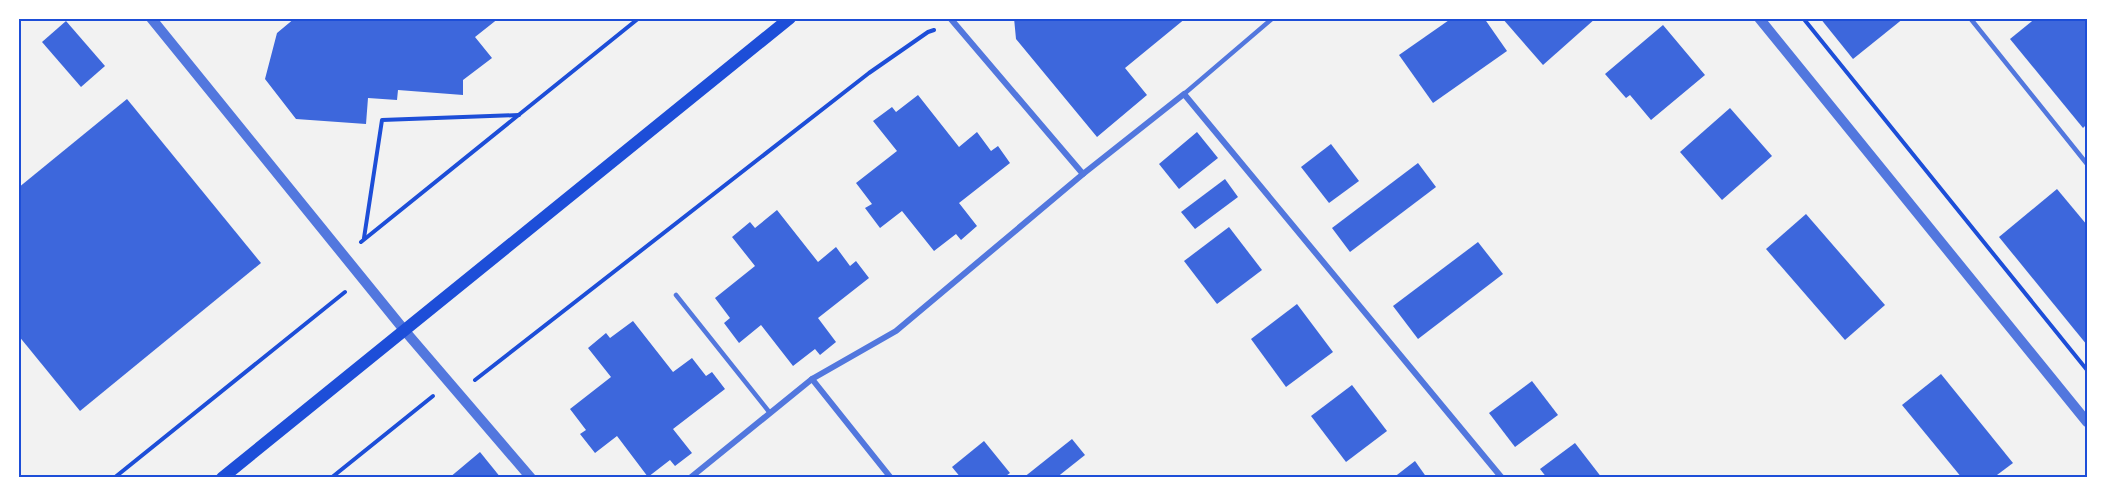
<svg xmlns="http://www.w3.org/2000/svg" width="2105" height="496" font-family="Montserrat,sans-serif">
<rect width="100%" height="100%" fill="#f2f2f2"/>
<g fill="#3d67dc">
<path d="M295 18H499L475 37 492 58 463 80V95L398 90 397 100 368 98 366 124 296 119 265 79 277 33Z"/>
<path d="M1014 18H1186L1125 68 1147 95 1097 137 1016 39Z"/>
<path d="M1452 18H1484L1507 51 1433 103 1399 55Z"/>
<path d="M1502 18H1596L1543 65Z"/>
<path d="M1820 18H1904L1853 59Z"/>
<path d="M2036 18H2084L2087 22V124L2083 128 2010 39Z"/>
<path d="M66 21 105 66 81 87 42 42Z"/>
<path d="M1663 25 1705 75 1651 120 1630 95 1626 98 1605 74Z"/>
<path d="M918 95 959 147 977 132 991 151 998 146 1010 163 959 203 977 226 961 240 956 234 934 251 902 211 880 228 865 208 872 204 856 183 897 151 873 121 892 107 896 112Z"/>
<path d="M127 99 261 263 80 411 18 335V188Z"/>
<path d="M1730 108 1772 156 1722 200 1680 152Z"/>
<path d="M1197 132 1218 158 1179 189 1159 164Z"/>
<path d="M1331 144 1359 181 1329 203 1301 167Z"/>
<path d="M1418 163 1436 187 1350 252 1332 228Z"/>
<path d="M1225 179 1238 197 1195 229 1181 212Z"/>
<path d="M2057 189 2087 225V345L1999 237Z"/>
<path d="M777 210 818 262 836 247 850 266 856 261 869 278 818 318 836 342 820 355 815 349 793 366 761 325 739 343 724 323 730 318 715 298 755 266 732 237 750 222 755 228Z"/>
<path d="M1806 214 1885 305 1845 340 1766 249Z"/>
<path d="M1229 227 1262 270 1217 304 1184 261Z"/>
<path d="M1478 242 1503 274 1418 339 1393 306Z"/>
<path d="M1297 304 1333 352 1286 387 1251 339Z"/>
<path d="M633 321 673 372 692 358 706 376 712 372 725 389 673 429 692 453 675 466 670 460 648 477 617 436 595 453 580 434 586 430 570 409 611 377 588 348 606 333 610 338Z"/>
<path d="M1941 374 2013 463 1993 478H1962L1902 405Z"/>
<path d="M1532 381 1558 415 1515 447 1489 413Z"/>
<path d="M1352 385 1387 431 1346 462 1311 416Z"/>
<path d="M1072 439 1085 455 1056 478H1023Z"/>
<path d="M984 441 1010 473 1003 478H961L952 467Z"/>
<path d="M1575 443 1602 478H1547L1540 469Z"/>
<path d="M480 452 501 478H449Z"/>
<path d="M1415 461 1427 478H1393Z"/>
</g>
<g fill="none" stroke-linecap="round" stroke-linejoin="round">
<g stroke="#1d4ed8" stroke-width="4">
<path d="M1803 18 2087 370"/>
<path d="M364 238 382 120 519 115"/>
<path d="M361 242 639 18"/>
<path d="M475 380 869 73 928 32 934 30"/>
<path d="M114 478 345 292"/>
<path d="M331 478 433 396"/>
</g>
<g stroke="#5277de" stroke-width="4.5">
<path d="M1970 18 2087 164"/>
<path d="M1184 94 1273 18"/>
<path d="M676 295 770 413"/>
</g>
<g stroke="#5277de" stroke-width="6">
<path d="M950 18 1083 174 1184 94 1502 478"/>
<path d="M812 379 891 478"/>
<path d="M690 478 812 379 896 331 1083 174"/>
</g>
<g stroke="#5277de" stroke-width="10">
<path d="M151 18 405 331 531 478"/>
<path d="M1759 18 2087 422"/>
</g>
<path stroke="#1d4ed8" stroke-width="12" d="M222 478 790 18"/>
</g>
<rect width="2105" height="496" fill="none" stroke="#ffffff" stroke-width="39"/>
<rect x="20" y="20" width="2066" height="456" fill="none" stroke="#1d4ed8" stroke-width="2"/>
</svg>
